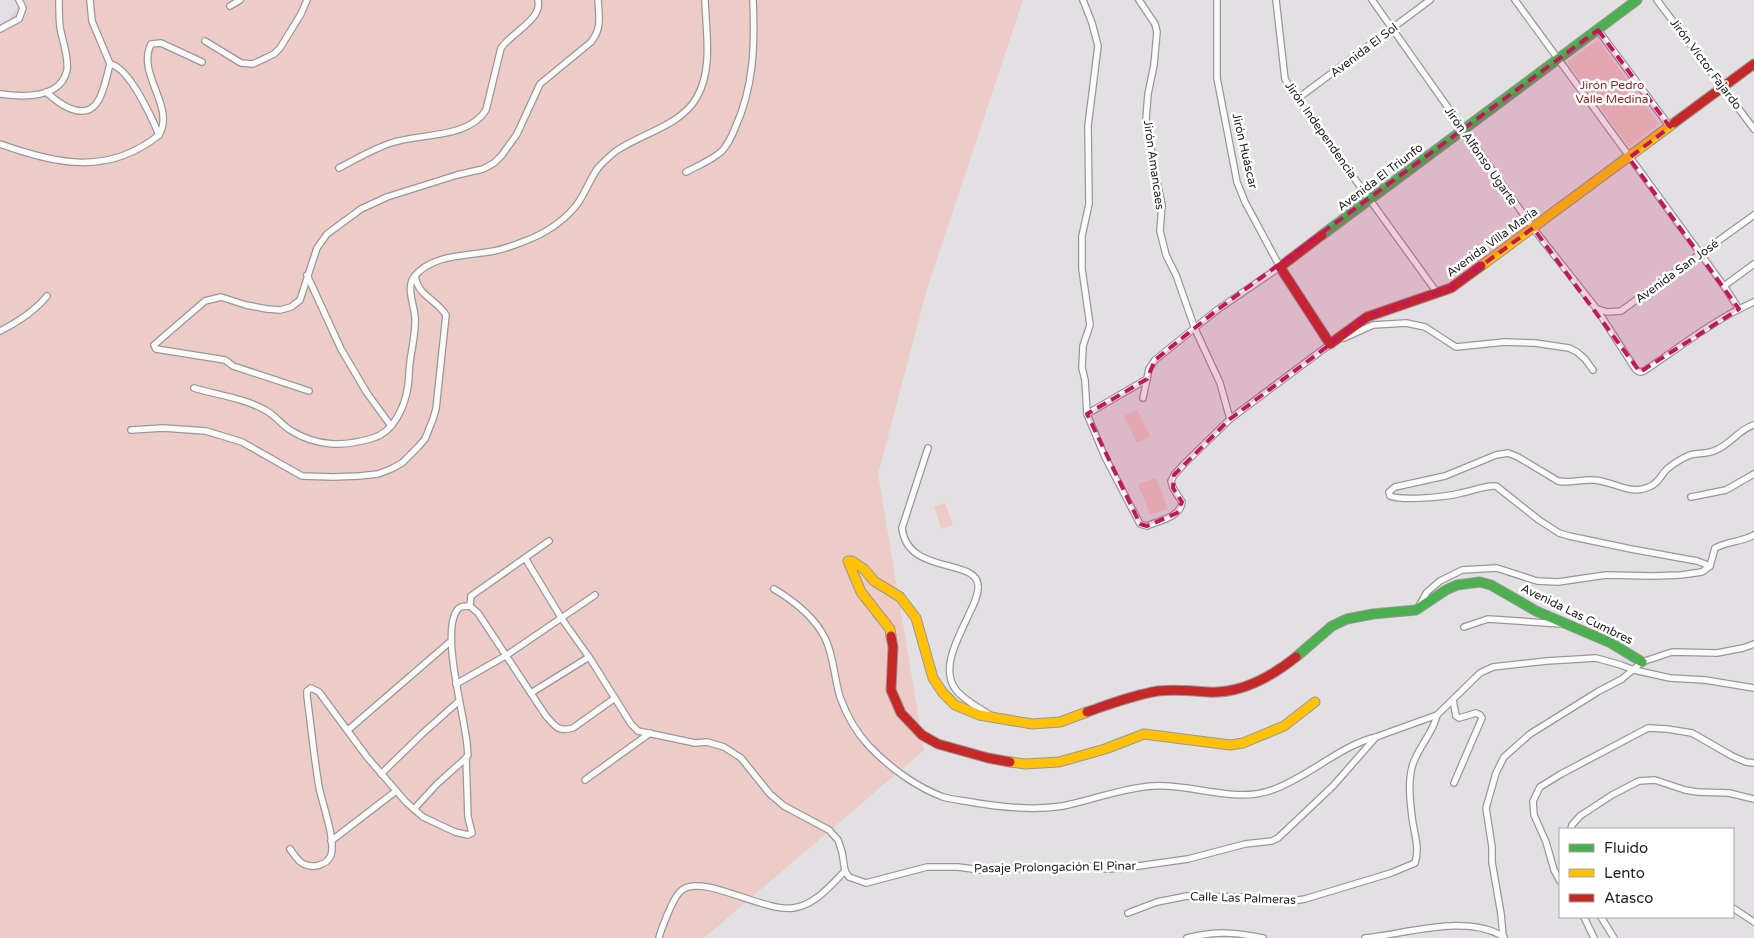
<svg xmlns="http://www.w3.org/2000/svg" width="1754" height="938" font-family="'Varela Round',sans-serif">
<rect width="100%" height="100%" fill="#e3e0e4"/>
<g fill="#edcbc7">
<path d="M22 0H1023L927 289 878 474 924 750 704 938H0V34Z"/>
<path d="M1598 40 1659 124 1629 147 1567 62Z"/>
<path d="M1137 410 1150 436 1137 443 1124 416Z"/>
<path d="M1156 478 1168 509 1150 515 1138 484Z"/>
<path d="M945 503 953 525 941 529 934 506Z"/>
</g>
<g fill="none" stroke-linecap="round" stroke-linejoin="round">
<g stroke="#9a979a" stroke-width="8">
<g id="street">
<path d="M90 0 92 21 110 64"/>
<path d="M1083 0 1092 23 1098 46 1088 126 1089 204 1082 236V269L1090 325 1083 346 1082 368 1085 380 1087 414 1105 457 1140 524 1147 526C1158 521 1181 517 1182 502L1173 488 1171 481 1174 475 1184 464 1230 419 1333 342"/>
<path d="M1139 0 1155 24 1157 32 1154 65 1148 94 1146 119 1156 177 1162 205 1160 231 1166 255 1176 275 1195 329 1220 383 1230 419"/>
<path d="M1276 0 1285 79 1297 99 1438 294"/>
<path d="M1372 0 1533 228 1596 308 1636 370 1640 372 1644 371C1680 347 1715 319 1754 302"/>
<path d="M1515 0 1724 286 1739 309"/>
<path d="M1657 0 1754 129"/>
<path d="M230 6 240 0"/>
<path d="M0 29 19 19 23 8 19 0"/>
<path d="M1598 30 1670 127"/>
<path d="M205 41 241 63 253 64 274 54 280 48 301 14 307 0"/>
<path d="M0 94C22 97 61 99 67 70 69 57 62 40 60 27 59 18 59 9 59 0"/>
<path d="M1297 99 1430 0"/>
<path d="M159 135C176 107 136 74 151 44L161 43 202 62"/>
<path d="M0 144C57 164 108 176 159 135 152 118 129 67 110 64 104 85 101 122 69 108 61 105 53 98 46 92"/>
<path d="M339 168C356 159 373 149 391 143 421 133 468 139 486 110L501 48C510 35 534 23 538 8 539 7 538 1 538 0"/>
<path d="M686 172C698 166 712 160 722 151 728 144 732 136 735 128 754 87 755 44 753 0"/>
<path d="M307 275 341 349 367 393 391 426"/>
<path d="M1724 286 1754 264"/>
<path d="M1598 309 1607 312 1621 311 1754 215"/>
<path d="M0 331C18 322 34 312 47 296"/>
<path d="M1344 338 1373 325 1406 323 1425 327 1456 347 1505 342 1535 343 1569 348 1577 352 1585 359 1593 370"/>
<path d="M194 388C217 395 244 398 265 410 275 415 281 424 290 430 317 447 344 447 373 438 394 432 405 406 408 386 409 378 409 370 410 362 412 347 416 332 415 317 414 305 406 287 414 277 431 254 468 256 494 251 504 249 515 245 525 241 544 234 562 222 575 207 585 195 589 180 598 168 603 162 610 156 616 151 642 133 681 126 697 97 713 69 706 31 705 0"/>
<path d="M309 391 233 366 225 360 156 349 154 345 205 301 221 297 246 305 267 309 280 310 291 307 300 300 317 248 327 234 361 209 387 197 457 175 483 169 494 163 502 155 517 134 540 84 591 42C602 29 599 16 598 0"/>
<path d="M1143 398 1149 369 1155 360 1217 310 1280 267 1245 202 1237 182 1217 78V0"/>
<path d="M1087 414 1147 379"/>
<path d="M131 430 163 428 206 431 242 442 302 476 333 477 359 476 378 474 391 469 402 463 418 447 425 439 433 419 436 409 446 315C436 299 418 296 415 276"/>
<path d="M928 448 902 528C907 575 976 558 978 585 979 595 973 606 969 614 960 635 939 668 956 690 964 700 979 708 990 715"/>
<path d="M1691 497 1726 490 1754 474"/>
<path d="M525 558 562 619 591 660 631 724 638 731 695 743 707 742 724 747 741 758 770 794 784 806 829 830 838 840 842 852 845 871 849 877 866 883 927 867H958L980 870 1088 866 1107 869 1124 868 1188 859 1245 844 1272 841 1278 838 1333 786 1376 737 1437 715 1480 673 1493 667 1547 661 1596 658 1621 665 1634 670 1670 678 1705 680 1754 688"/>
<path d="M1710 566 1697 561 1631 549 1569 536 1559 533 1539 520 1496 486C1485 485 1473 491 1461 493 1447 497 1403 501 1390 496L1389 492 1395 487 1445 476 1496 455 1508 453 1518 457 1558 481C1570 484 1581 479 1592 480 1613 480 1630 497 1651 486 1659 482 1661 475 1667 469 1673 464 1683 458 1690 455 1698 453 1709 454 1716 450 1731 444 1739 429 1754 425"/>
<path d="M774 589C794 601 814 616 825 638 834 656 834 678 840 697 846 714 856 732 869 746 889 767 916 787 943 797 950 799 958 800 965 801 997 807 1031 811 1063 806 1093 800 1122 788 1152 786 1192 783 1233 804 1272 790 1309 777 1339 746 1376 737"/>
<path d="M470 606 471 596 549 541"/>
<path d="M1419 606 1427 592 1440 581 1462 570 1497 568 1537 581 1558 582 1606 575 1652 576 1681 575 1702 572 1710 566 1715 548C1728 541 1742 542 1754 535"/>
<path d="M1464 627 1488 619 1561 624"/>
<path d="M456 684 507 655 595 595"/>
<path d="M531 693 589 657"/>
<path d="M1453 700 1456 716 1459 718 1476 713 1480 715 1482 718 1454 783"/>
<path d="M348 730 451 641"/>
<path d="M381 774 422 734 459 701"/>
<path d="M585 780 650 733"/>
<path d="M414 809 437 784 466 758"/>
<path d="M1571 829 1572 825 1580 816 1612 795 1639 781 1655 780 1685 790 1697 792 1729 793 1754 799"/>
<path d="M331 841 396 791"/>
<path d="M290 849C293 853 297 860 302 863 311 869 327 866 331 855 336 840 322 803 319 787 314 757 311 726 307 696V691L311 688 319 692 367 757 406 802 423 817 455 832 468 835 472 833 468 817 466 758 468 755C467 747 467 739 465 731 462 707 440 626 459 608 462 606 467 606 470 606L478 613 546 716C556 727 558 732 573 728L615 698"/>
<path d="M1560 881 1554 870 1546 842 1534 815 1533 801 1540 787 1561 774 1648 728 1667 729 1692 733 1732 756 1746 762 1754 763"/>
<path d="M1733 908 1754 922"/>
<path d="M1128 913 1157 902 1187 896 1243 897 1293 901 1305 899 1391 873 1415 863C1420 847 1414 834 1412 817 1410 801 1408 783 1412 767 1417 748 1433 734 1437 715"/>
<path d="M1584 917 1594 938"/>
<path d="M1601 917 1614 938"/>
<path d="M1503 936 1501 914 1492 862V847L1486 808 1496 773 1504 757 1530 734 1599 691 1622 679 1642 662 1672 652 1717 653 1743 648 1754 644"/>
<path d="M659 938C661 929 665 921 668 913 672 905 675 895 682 890 704 874 763 912 793 908 815 905 830 886 845 871"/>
<path d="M1187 938C1216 931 1234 932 1263 938"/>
<path d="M1365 938C1406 934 1467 913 1504 937"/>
</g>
</g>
<g stroke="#9a979a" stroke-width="11">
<g id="fast">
<path d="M1322 235 1637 0"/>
<path d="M1296 657 1332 626 1347 619 1373 614 1416 610 1446 590 1457 585 1480 582 1491 585 1536 611 1611 643 1642 662"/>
</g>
</g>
<g stroke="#9a979a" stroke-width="11">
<g id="slow">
<path d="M1481 266 1674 123"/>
<path d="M891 636 890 629 861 592 848 561H852L864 569 874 581 900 597 916 618 933 678 943 693 955 705 979 715 1032 724 1060 722 1087 712"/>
<path d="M1010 762 1025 764 1059 762 1105 749 1144 734 1230 745 1243 743 1284 726 1315 702"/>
</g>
</g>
<g stroke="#9a979a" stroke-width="11">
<g id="jam">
<path d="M1674 123 1754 64"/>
<path d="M1322 235 1280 267 1330 344 1367 317 1451 288 1481 266"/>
<path d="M891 636 893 647 891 690 901 713 922 735 938 744 988 758 1010 762"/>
<path d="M1087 712C1110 704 1133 695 1158 691 1175 689 1191 691 1208 692 1240 694 1271 677 1296 657"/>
</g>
</g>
<use href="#street" stroke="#fbfafb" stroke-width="5.5"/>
<use href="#fast" stroke="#4caf50" stroke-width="9"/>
<use href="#slow" stroke="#ffc107" stroke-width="9"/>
<use href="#jam" stroke="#c62828" stroke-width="9"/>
</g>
<path fill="#c2185b" fill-opacity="0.2" stroke="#c2185b" stroke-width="4" stroke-dasharray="10 6" stroke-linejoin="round" d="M1598 30 1670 127 1629 158 1739 309 1640 372 1533 228 1451 288 1367 317 1230 419 1174 475 1173 488 1182 502 1177 513 1147 526 1140 524 1087 414 1147 379 1155 360 1217 310Z"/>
<g text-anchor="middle" stroke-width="5" stroke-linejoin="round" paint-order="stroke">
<g font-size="12" fill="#201f21" stroke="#fff">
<text transform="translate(1364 50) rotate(-37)" y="4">Avenida El Sol</text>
<text transform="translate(1706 64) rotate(53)" y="4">Jirón Víctor Fajardo</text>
<text transform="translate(1321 130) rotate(55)" y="4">Jirón Independencia</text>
<text transform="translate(1245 151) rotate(77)" y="4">Jirón Huáscar</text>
<text transform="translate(1481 156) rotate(55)" y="4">Jirón Alfonso Ugarte</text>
<text transform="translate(1154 165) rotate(82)" y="4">Jirón Amancaes</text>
<text transform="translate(1380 177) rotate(-37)" y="4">Avenida El Triunfo</text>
<text transform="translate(1492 242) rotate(-36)" y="4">Avenida Villa María</text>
<text transform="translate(1677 271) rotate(-36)" y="4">Avenida San José</text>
<text transform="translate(1577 614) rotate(26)" y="4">Avenida Las Cumbres</text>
<text transform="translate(1055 867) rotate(-1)" y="4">Pasaje Prolongación El Pinar</text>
<text transform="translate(1243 898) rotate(2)" y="4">Calle Las Palmeras</text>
</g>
<g font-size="12" fill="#961f16" stroke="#fff">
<text x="1612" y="89">Jirón Pedro<tspan x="1612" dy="14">Valle Medina</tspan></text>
</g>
</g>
<rect x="1559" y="828" width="175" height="90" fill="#ffffff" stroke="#a6a5a6"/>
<rect x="1569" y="844" width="25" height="8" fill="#4caf50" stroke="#a6a5a6"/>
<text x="1604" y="853" font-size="15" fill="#201f21">Fluido</text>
<rect x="1569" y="869" width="25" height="8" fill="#ffc107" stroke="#a6a5a6"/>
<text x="1604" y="878" font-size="15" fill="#201f21">Lento</text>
<rect x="1569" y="894" width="25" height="8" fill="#c62828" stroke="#a6a5a6"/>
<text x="1604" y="903" font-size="15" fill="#201f21">Atasco</text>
</svg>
